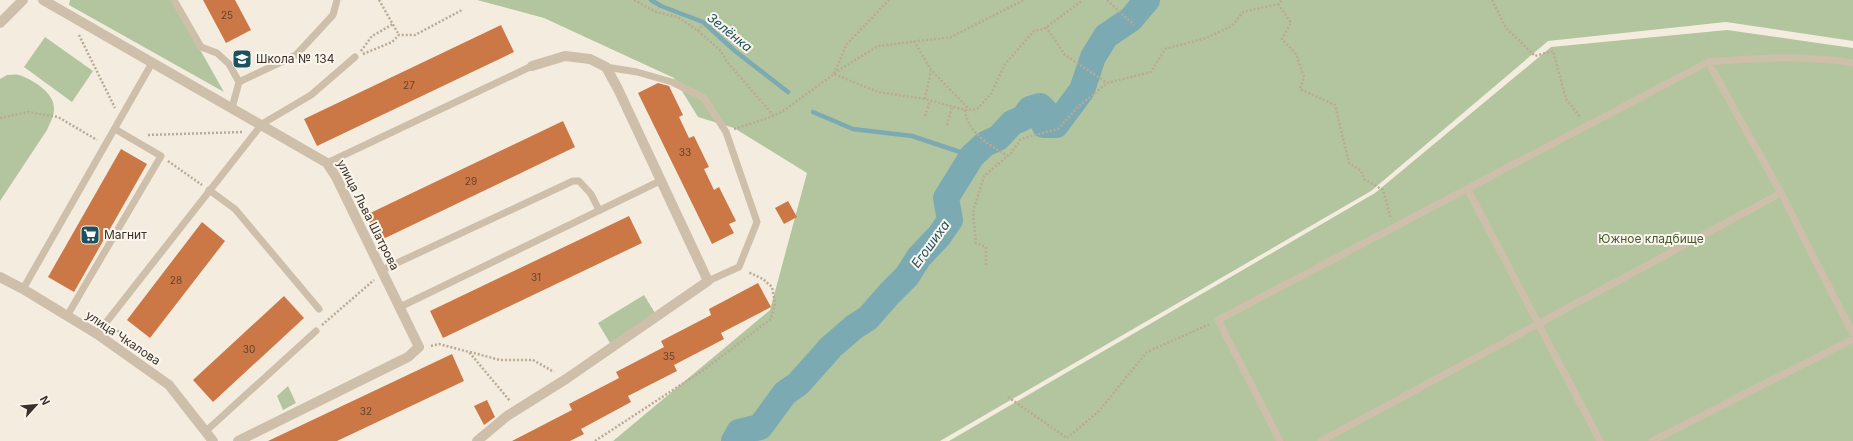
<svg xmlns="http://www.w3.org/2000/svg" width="1853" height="441" font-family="Inter,sans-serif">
<rect width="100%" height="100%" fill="#f4eddf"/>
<g fill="#b3c59e">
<path d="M70 0H172L224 92 69 5Z"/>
<path d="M477 0H1853V41L1726 22 1548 41 1371 191 940 441H613L770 310 807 173 734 128 698 117 674 78 544 18Z"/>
<path d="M1727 30 1853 48V441H949L1375 193 1551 47Z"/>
<path d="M45 37 93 71 72 102 24 67Z"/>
<path d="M7 75C11 75 15 74 19 75 32 79 55 93 54 109 54 116 50 123 47 130L0 201V79Z"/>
<path d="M644 295 655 313 610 343 598 323Z"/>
<path d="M288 386 296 403 283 410 277 396Z"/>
</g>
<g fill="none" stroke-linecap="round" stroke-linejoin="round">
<g stroke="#7caab3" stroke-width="4.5">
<path d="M651 0 661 6 703 22 735 51 788 92"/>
<path d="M813 112 853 129 912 136 972 156"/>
</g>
<path stroke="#7caab3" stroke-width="26" d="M734 441 739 432 760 427 785 393 798 384 831 347 854 327 868 318 890 293 907 276 919 257 939 236 950 220 946 198 972 156 985 144 998 138 1012 123 1023 118 1030 109 1040 106 1045 111 1044 125H1056L1082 90 1093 57 1106 36 1131 19 1147 0"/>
</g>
<g fill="#cc7846">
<path d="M203 0H235L251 30 226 43Z"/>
<path d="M501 25 514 52 317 146 304 119Z"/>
<path d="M658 83 669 86 683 115 679 117 689 138 694 136 709 167 704 169 714 190 719 187 736 221 729 224 734 233 712 244 638 93Z"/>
<path d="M563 121 575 147 379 241 366 215Z"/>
<path d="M121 149 147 164 74 292 48 277Z"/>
<path d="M788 201 797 217 784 224 775 208Z"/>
<path d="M629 216 642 243 443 338 430 311Z"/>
<path d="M202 222 225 241 150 338 127 320Z"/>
<path d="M758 283 771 307 721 333 724 339 674 365 677 371 628 396 631 402 581 429 584 434 570 441H512L572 410 569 404 619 378 616 372 664 347 661 341 711 315 709 309Z"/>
<path d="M284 296 304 318 213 402 193 380Z"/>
<path d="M452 354 464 381 337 441H268Z"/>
<path d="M487 400 495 417 484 425 474 406Z"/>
</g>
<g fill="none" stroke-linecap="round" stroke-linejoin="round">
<g stroke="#baa994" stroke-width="2.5" stroke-dasharray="2 2" stroke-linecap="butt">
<path d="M379 0 399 35"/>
<path d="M634 0 656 12 678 17 698 31 720 50 728 63 774 116"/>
<path d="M1107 0 1134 25"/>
<path d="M1492 0 1506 28 1535 56 1553 51 1566 99 1581 118"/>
<path d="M1278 4 1291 23 1282 39 1296 54 1304 77 1300 89 1335 105 1349 163 1361 171 1364 179 1383 190 1391 219"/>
<path d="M1046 27 1065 55 1107 83"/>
<path d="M698 31 703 24"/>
<path d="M79 35 115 108"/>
<path d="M914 41 931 70 969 109"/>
<path d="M361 51 372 36 393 24"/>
<path d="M363 54 392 42 399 35H415L462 10"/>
<path d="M834 73 878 46 951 37 1024 0"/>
<path d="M834 74 846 45 889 0"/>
<path d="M925 99 931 71"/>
<path d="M965 110C968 133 989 145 1008 156"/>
<path d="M925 116 930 101"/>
<path d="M0 118 28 112 58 117 97 140"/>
<path d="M947 125 952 107"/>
<path d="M734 129 774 116 786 109 834 74 878 92 925 99 965 110 977 109 991 94 1005 64 1034 31 1044 29 1083 0"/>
<path d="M148 135 243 132"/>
<path d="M168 161 202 185"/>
<path d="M986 265V247L976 243 973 212 984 176 1011 153 1021 139 1058 129 1078 107 1107 83 1151 72 1165 49 1206 38 1232 26 1243 12 1278 4 1282 0"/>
<path d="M322 325 374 280"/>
<path d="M114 328 143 351"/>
<path d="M431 346 439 344 469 352 510 401"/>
<path d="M470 352 500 360H533L554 372"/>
<path d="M1008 397 1067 438 1098 412 1147 352 1210 324"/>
<path d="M595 441 705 369 771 319 775 303 772 287 763 279 748 272"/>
</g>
<g stroke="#cebfaa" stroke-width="7">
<path d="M174 0 201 47 217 53 229 64 239 82"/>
<path d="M1708 62 1781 193 1853 334"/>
<path d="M606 67 637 72 672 82 704 98 726 132 757 222 739 267 708 281"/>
<path d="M232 108 239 82 296 55 333 15 337 0"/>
<path d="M327 163 532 66"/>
<path d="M209 190 235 209 319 309"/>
<path d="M1468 190 1600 441"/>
<path d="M382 270 573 181H579L591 194 599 210"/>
<path d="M23 289 152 63"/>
<path d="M400 307 660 181"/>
<path d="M67 316 161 156 115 129"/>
<path d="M97 334 262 124 311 95 355 57"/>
<path d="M205 432 316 331"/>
<path d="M1280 441 1218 320 1708 62C1755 58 1807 55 1853 63"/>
<path d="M1321 441 1781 193"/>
<path d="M1652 441 1853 339"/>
</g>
<g stroke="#cebfaa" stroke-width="10">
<path d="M43 0 327 163 336 177 419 347 408 357 238 441"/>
<path d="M0 23 23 0"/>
<path d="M0 277 23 289 97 334 169 385 213 441"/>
<path d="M477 441 507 416 566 379 708 281 618 89 606 67 590 59 565 56 532 66"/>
</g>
</g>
<defs>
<g id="school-square" transform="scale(1)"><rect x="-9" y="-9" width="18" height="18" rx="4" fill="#1c525f" stroke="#fbf6ed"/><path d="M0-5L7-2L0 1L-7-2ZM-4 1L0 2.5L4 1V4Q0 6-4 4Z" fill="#fff"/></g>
<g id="supermarket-square" transform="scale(1)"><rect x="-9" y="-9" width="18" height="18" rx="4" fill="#1c525f" stroke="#fbf6ed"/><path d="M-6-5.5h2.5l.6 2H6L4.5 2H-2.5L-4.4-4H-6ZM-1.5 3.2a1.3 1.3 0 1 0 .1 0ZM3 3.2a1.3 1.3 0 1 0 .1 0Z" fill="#fff"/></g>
</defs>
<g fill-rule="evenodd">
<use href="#school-square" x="242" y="59"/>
<use href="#supermarket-square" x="90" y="235"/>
</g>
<g text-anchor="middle" stroke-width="4" stroke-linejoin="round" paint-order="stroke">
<g font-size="10" fill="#5f4331">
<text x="227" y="19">25</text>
<text x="409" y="89">27</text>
<text x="685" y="156">33</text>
<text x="471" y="185">29</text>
<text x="536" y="281">31</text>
<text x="176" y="284">28</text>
<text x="249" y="353">30</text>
<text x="669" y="360">35</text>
<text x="366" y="415">32</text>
</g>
<g font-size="12" fill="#3b312a" stroke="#fbf6ed" text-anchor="start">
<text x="256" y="63">Школа № 134</text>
<text x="104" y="239">Магнит</text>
</g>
<g font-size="12" fill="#3b312a" stroke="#fbf6ed">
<text transform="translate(368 215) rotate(63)" y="4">улица Льва Шатрова</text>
<text transform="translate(123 338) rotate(34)" y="4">улица Чкалова</text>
</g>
<g font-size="12" fill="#445b2c" stroke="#fbf6ed">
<text x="1651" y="243">Южное кладбище</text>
</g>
<g font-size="13" font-style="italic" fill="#1c525f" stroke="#fbf6ed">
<text transform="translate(730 32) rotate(39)" y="5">Зелёнка</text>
<text transform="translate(930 244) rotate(-54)" y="5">Егошиха</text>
</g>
</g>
<g transform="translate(36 405) rotate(63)" stroke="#fbf6ed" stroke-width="3" paint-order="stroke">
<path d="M0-3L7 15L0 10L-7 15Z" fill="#3b312a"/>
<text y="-6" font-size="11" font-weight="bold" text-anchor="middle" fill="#3b312a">N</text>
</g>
</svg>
